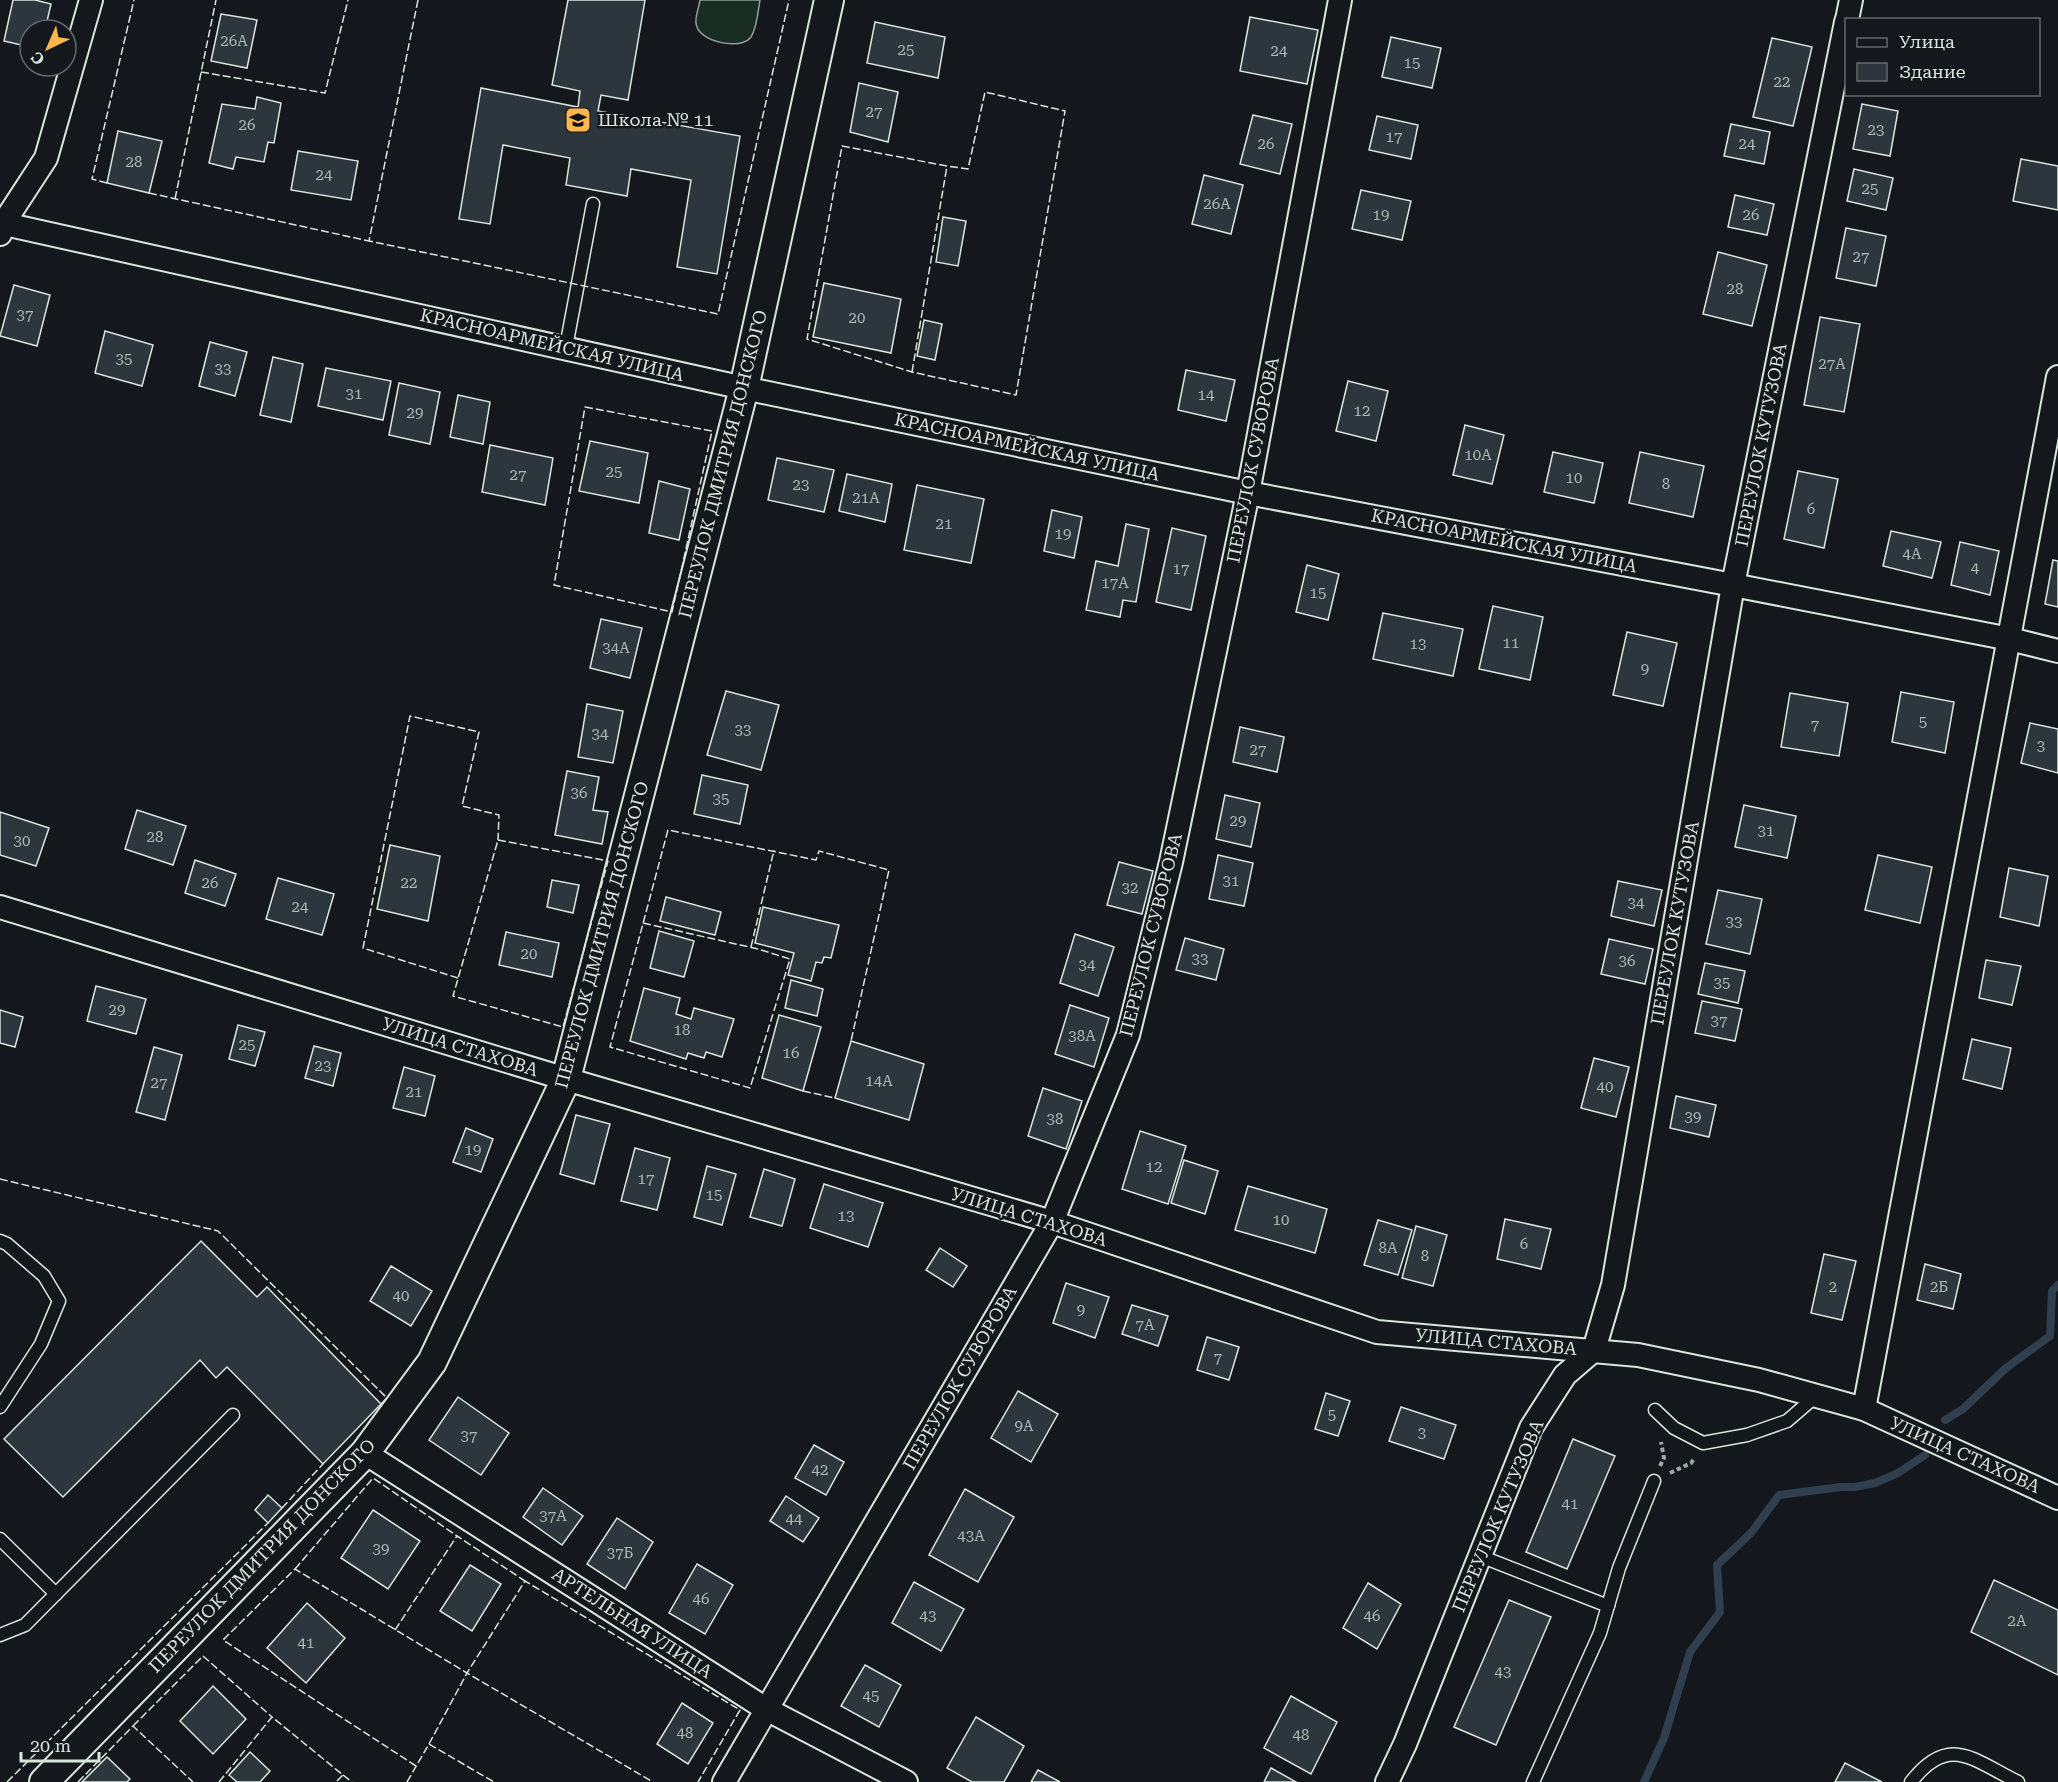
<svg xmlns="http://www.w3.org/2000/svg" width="2058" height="1782" font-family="'Roboto Serif',serif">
<rect width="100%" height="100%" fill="#14181c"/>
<path fill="#1a2d24" stroke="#939e99" stroke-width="1.5" d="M700 0H760C758 11 757 28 751 37 741 51 697 42 696 23 695 17 699 7 700 0Z"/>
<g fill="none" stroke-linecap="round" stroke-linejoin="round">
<g stroke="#2f3f4d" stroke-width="8">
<path d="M1945 1420 1963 1409 2006 1368 2050 1336 2052 1291 2058 1285"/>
<path d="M1644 1782 1664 1738 1690 1652 1720 1612 1717 1565 1751 1533 1779 1495 1841 1487H1855L1875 1483 1898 1473 1925 1455"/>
</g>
</g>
<g fill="#2c363c" stroke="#d8e6dc" stroke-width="1.5">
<path d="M13 0H35L51 4 45 30H30V47L4 41Z"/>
<path d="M568 0H645L628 100 601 95 598 111 740 136 717 274 677 267 691 180 631 169 627 196 566 185 570 158 503 145 490 224 459 219 481 88 578 107 580 91 552 85Z"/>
<path d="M221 14 257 20 247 68 211 61Z"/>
<path d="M1250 17 1318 30 1307 84 1240 71Z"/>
<path d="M875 22 945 37 938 78 867 63Z"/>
<path d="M1391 37 1441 48 1432 88 1382 77Z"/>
<path d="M1772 38 1812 47 1793 126 1753 117Z"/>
<path d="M859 83 898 92 888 142 850 132Z"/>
<path d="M257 97 281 103 274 143 268 142 264 162 236 157 233 169 209 163 222 104 255 109Z"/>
<path d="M1862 104 1898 111 1890 156 1853 149Z"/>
<path d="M1253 115 1292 124 1280 174 1240 164Z"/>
<path d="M1377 116 1418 125 1411 159 1369 150Z"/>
<path d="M1731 124 1770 132 1764 164 1724 156Z"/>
<path d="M118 131 162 141 149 193 107 183Z"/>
<path d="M298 151 358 161 351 200 291 190Z"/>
<path d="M2021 159 2058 166V210L2013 201Z"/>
<path d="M1854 169 1893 178 1886 210 1847 201Z"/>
<path d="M1204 175 1243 185 1231 234 1192 224Z"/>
<path d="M1361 190 1411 201 1402 240 1352 229Z"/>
<path d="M1735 195 1774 204 1767 235 1728 227Z"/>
<path d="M943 217 966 221 958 266 936 262Z"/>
<path d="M1846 228 1886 236 1876 286 1836 278Z"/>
<path d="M1718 252 1767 265 1752 326 1703 314Z"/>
<path d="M824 283 901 299 891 353 813 337Z"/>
<path d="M14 285 50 295 37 346 0 336Z"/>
<path d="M1820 317 1860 324 1844 412 1804 405Z"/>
<path d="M924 320 942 324 935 360 917 356Z"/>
<path d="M105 331 153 345 142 386 95 373Z"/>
<path d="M210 342 247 352 235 396 199 386Z"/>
<path d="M273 357 303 364 291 422 260 415Z"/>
<path d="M326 368 391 381 383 420 318 406Z"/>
<path d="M1186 370 1235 380 1226 421 1178 410Z"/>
<path d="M1348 381 1388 391 1376 441 1336 431Z"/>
<path d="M399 383 440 392 430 444 389 435Z"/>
<path d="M458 395 490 402 483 444 450 437Z"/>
<path d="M1465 425 1504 435 1492 484 1453 475Z"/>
<path d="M590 441 648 453 639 503 579 491Z"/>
<path d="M490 445 553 458 545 505 482 492Z"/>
<path d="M1553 452 1603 463 1594 503 1544 492Z"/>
<path d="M1640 452 1704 466 1693 517 1629 503Z"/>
<path d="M777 458 834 470 824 512 768 500Z"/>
<path d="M1798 471 1838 479 1824 548 1784 539Z"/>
<path d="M847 474 892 484 885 522 839 511Z"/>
<path d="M659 481 690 489 679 540 649 533Z"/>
<path d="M917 485 984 499 971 563 904 550Z"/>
<path d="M1052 510 1082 517 1074 558 1044 551Z"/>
<path d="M1126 524 1149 529 1136 602 1123 600 1120 617 1086 610 1096 561 1118 566Z"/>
<path d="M1172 528 1206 536 1191 610 1156 602Z"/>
<path d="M1891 531 1941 542 1932 578 1883 566Z"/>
<path d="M1960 542 1999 551 1990 595 1951 585Z"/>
<path d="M2053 560 2058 561V607L2045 604Z"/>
<path d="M1307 565 1339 574 1328 620 1296 612Z"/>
<path d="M1493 606 1543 617 1530 680 1479 669Z"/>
<path d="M1383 613 1463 629 1453 676 1373 659Z"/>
<path d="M601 619 642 628 630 678 590 668Z"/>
<path d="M1627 632 1677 643 1663 706 1613 695Z"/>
<path d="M726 691 779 705 761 770 707 755Z"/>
<path d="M1901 692 1954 702 1945 753 1892 742Z"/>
<path d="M1790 693 1848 703 1839 756 1781 747Z"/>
<path d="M587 704 623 711 613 763 578 757Z"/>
<path d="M2030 723 2058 729V773L2021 763Z"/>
<path d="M1240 727 1284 737 1277 772 1233 762Z"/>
<path d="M567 771 599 777 593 810 608 812 602 844 555 835Z"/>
<path d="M702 775 748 785 740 824 694 814Z"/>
<path d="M1225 795 1260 803 1251 847 1216 839Z"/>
<path d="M1744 805 1796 816 1787 858 1735 847Z"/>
<path d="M137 810 186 826 173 865 125 849Z"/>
<path d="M0 812 49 828 36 866 0 855Z"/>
<path d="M390 845 440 856 428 921 377 909Z"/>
<path d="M1218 855 1253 863 1244 906 1209 899Z"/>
<path d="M1878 855 1932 867 1920 923 1865 910Z"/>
<path d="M195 860 236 874 225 906 185 893Z"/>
<path d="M1119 862 1153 871 1142 914 1107 905Z"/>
<path d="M2009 868 2048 876 2039 926 2000 917Z"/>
<path d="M278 878 334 894 322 935 266 919Z"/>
<path d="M552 880 579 885 573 913 547 907Z"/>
<path d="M1618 881 1662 890 1654 926 1611 916Z"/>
<path d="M1718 890 1762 899 1750 954 1706 944Z"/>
<path d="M666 897 721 912 715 935 660 921Z"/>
<path d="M763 907 839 925 831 958 824 957 822 963 816 962 811 981 788 975 794 953 755 943Z"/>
<path d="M659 931 694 941 684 977 650 968Z"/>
<path d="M506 932 559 943 552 977 499 965Z"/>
<path d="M1075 934 1114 947 1098 996 1060 983Z"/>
<path d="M1185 938 1224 949 1216 980 1176 970Z"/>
<path d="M1609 939 1653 949 1645 984 1601 974Z"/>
<path d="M1986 960 2021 966 2012 1005 1979 998Z"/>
<path d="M1705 963 1745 971 1738 1003 1698 994Z"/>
<path d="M791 980 823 989 817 1016 785 1008Z"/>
<path d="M96 986 146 999 136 1034 87 1021Z"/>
<path d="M644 988 680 998 676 1014 691 1019 694 1008 734 1019 722 1057 706 1052 704 1058 688 1053 686 1059 630 1041Z"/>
<path d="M1702 1001 1742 1009 1735 1041 1695 1033Z"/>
<path d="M1070 1005 1109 1018 1094 1067 1055 1054Z"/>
<path d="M0 1010 23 1017 15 1047 0 1043Z"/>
<path d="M779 1015 821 1027 803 1091 762 1078Z"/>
<path d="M238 1025 265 1032 255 1066 229 1059Z"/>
<path d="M1972 1039 2011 1048 2002 1089 1963 1079Z"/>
<path d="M851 1041 924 1064 909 1120 835 1098Z"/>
<path d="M314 1046 341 1053 333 1086 305 1078Z"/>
<path d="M154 1047 182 1055 165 1120 136 1112Z"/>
<path d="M1594 1058 1629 1067 1616 1117 1581 1108Z"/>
<path d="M404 1067 435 1076 425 1116 393 1108Z"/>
<path d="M1043 1088 1082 1101 1066 1149 1028 1136Z"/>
<path d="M1676 1096 1716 1105 1709 1137 1670 1128Z"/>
<path d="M576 1115 610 1124 594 1184 560 1174Z"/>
<path d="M466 1128 493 1139 481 1172 453 1162Z"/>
<path d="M1140 1131 1186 1146 1168 1204 1122 1189Z"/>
<path d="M635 1148 670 1158 657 1210 621 1201Z"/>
<path d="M1184 1160 1218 1171 1205 1214 1171 1203Z"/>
<path d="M707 1166 736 1174 722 1225 694 1217Z"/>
<path d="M764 1169 795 1179 782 1226 750 1217Z"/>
<path d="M824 1184 883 1203 868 1247 810 1228Z"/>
<path d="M1248 1186 1327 1209 1315 1253 1235 1230Z"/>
<path d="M1505 1219 1551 1229 1541 1269 1497 1259Z"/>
<path d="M1378 1220 1412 1230 1398 1275 1364 1265Z"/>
<path d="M1416 1226 1447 1235 1433 1286 1402 1278Z"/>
<path d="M201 1241 257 1297 267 1287 381 1404 323 1464 227 1367 216 1378 200 1360 63 1497 4 1439Z"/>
<path d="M940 1248 967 1266 953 1287 926 1270Z"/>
<path d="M1824 1254 1856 1261 1842 1320 1811 1313Z"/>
<path d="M1925 1264 1961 1274 1953 1309 1917 1300Z"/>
<path d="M391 1266 432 1291 411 1326 370 1301Z"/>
<path d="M1066 1283 1109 1297 1095 1338 1053 1323Z"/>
<path d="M1132 1305 1168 1316 1158 1346 1122 1334Z"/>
<path d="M1207 1337 1239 1347 1229 1380 1197 1370Z"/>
<path d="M1018 1391 1058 1414 1031 1462 991 1438Z"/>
<path d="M1326 1393 1350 1401 1338 1436 1315 1429Z"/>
<path d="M458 1397 509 1433 481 1475 429 1440Z"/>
<path d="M1401 1407 1456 1425 1444 1459 1389 1441Z"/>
<path d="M1573 1439 1615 1456 1567 1569 1526 1552Z"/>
<path d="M814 1445 844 1462 826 1495 795 1478Z"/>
<path d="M543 1488 583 1516 562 1545 523 1517Z"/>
<path d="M965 1489 1014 1517 978 1582 929 1555Z"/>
<path d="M268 1495 282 1508 268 1523 255 1510Z"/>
<path d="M786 1496 819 1518 803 1542 770 1521Z"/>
<path d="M373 1510 420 1541 388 1589 341 1558Z"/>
<path d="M617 1518 653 1542 625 1589 587 1564Z"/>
<path d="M697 1564 733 1585 705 1634 669 1613Z"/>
<path d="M470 1565 501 1584 472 1631 440 1611Z"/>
<path d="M1994 1580 2058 1610V1675L1971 1632Z"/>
<path d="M914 1582 964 1609 941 1651 892 1623Z"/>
<path d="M1368 1583 1401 1604 1377 1649 1343 1628Z"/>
<path d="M1509 1600 1551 1617 1496 1745 1454 1727Z"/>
<path d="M307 1603 345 1638 306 1683 267 1648Z"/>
<path d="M865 1665 901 1685 879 1727 841 1706Z"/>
<path d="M213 1686 246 1719 213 1754 180 1721Z"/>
<path d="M1291 1696 1337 1722 1311 1774 1264 1748Z"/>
<path d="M682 1703 713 1723 688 1764 657 1744Z"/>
<path d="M976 1717 1024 1746 1004 1782H972L947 1768Z"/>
<path d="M250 1752 270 1771 260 1782H237L229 1775Z"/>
<path d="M107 1757 130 1779 127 1782H82Z"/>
<path d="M1845 1763 1882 1782H1835Z"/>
<path d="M1271 1768 1296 1782H1264Z"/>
<path d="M1038 1770 1060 1782H1031Z"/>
</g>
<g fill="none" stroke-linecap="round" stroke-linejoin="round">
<g stroke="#d8e6dc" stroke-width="15">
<g id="service">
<path d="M566 347 593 204"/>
<path d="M0 1241 7 1244 44 1276 59 1301 41 1344 0 1407"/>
<path d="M1655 1410 1674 1428 1703 1443 1747 1435 1787 1421 1816 1396"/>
<path d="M0 1539 56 1594"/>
<path d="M1480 1556 1608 1606"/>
<path d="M0 1635 25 1625 233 1415"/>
<path d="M1533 1782 1600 1633 1619 1568 1654 1481"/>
<path d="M1911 1782C1949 1733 1973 1760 2018 1782"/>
</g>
</g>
<g stroke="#d8e6dc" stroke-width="26">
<g id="minor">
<path d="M1847 20 1851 0"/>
<path d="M0 223 744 388 1248 493 1733 585 2010 639 2058 651"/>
<path d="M0 234 3 224 46 158 91 0"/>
<path d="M0 907 566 1079 1052 1222 1377 1332 1638 1355 1759 1380 1864 1409 2058 1498"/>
<path d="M1864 1409 2058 377"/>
<path d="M365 1453 766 1709 906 1782"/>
<path d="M724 1782 1052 1222 1128 1035 1171 862 1248 493 1340 0"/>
<path d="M1387 1782 1405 1744 1531 1428 1565 1375 1594 1350 1613 1285 1733 585 1846 22"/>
</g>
</g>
<g stroke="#d8e6dc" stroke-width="32">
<path id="tertiary" d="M44 1782 365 1453 432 1362 566 1079 744 388 829 0"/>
</g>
<g stroke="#9da8a2" stroke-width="4" stroke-dasharray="4.5 3" stroke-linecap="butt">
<path d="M1660 1466 1664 1458 1661 1442"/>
<path d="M1670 1473 1691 1463 1694 1459"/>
</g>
<use href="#service" stroke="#14181c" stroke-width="12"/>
<use href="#minor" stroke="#14181c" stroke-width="22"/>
<use href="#tertiary" stroke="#14181c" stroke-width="28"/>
<g stroke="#d8e6dc" stroke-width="1.5" stroke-dasharray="8 3" stroke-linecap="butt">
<path d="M418 0 369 241 718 314 789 0"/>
<path d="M201 72 325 93 348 0"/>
<path d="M107 183 92 179 134 0"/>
<path d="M149 193 369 241"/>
<path d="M175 199 216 0"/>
<path d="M912 372 947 166 842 146 807 339 912 372 1016 395 1065 111 985 92 968 169 947 166"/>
<path d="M585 407 712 431 672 612 554 585Z"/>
<path d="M498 840 608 861 563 1027 453 996Z"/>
<path d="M643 923 758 949 790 959 750 1088 610 1047 668 830 816 860 819 851 889 870 851 1041"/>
<path d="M751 947 774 850"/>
<path d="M458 978 363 948 410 716 479 732 462 806 499 815 498 840"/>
<path d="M803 1091 835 1098"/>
<path d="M0 1179 218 1231 387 1398 381 1404"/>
<path d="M282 1508 323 1464"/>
<path d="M295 1569 373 1478 457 1536"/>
<path d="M395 1630 457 1536 525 1581"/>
<path d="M133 1726 203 1656 272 1717"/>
<path d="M429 1744 467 1673 525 1581 740 1710 698 1782"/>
<path d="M416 1766 223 1640 295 1569 467 1673 653 1782"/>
<path d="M343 1775 352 1782"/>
<path d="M7 1782 268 1523"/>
<path d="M78 1782 133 1726 193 1782"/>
<path d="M219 1782 272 1717 343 1775 336 1782"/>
<path d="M407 1782 429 1744 494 1782"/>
</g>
</g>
<defs>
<g id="school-square" transform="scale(1.35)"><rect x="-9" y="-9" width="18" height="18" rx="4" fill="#ffb74d" stroke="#14181c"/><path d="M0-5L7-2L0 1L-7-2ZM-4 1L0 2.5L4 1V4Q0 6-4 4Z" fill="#111"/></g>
</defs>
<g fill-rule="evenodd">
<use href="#school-square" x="578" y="120"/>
</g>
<g text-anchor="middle" stroke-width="4.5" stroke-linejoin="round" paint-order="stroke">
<g font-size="15" fill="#adbab4">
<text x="234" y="46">26А</text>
<text x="906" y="55">25</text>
<text x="1279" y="56">24</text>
<text x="1412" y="68">15</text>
<text x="1782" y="87">22</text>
<text x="874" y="117">27</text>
<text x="247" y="130">26</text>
<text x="1876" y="135">23</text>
<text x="1394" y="142">17</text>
<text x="1266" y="149">26</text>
<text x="1747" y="149">24</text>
<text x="134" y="167">28</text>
<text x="324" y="180">24</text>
<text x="1870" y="194">25</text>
<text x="1217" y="209">26А</text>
<text x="1381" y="220">19</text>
<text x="1751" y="220">26</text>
<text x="1861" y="262">27</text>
<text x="1735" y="294">28</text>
<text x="25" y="320">37</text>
<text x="857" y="323">20</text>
<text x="124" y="364">35</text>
<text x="1832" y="369">27А</text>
<text x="223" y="374">33</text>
<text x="354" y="399">31</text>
<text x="1206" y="400">14</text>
<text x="1362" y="416">12</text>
<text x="415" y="418">29</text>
<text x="1478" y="460">10А</text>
<text x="614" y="477">25</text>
<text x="518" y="480">27</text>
<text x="1574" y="483">10</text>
<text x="1666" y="489">8</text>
<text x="801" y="490">23</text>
<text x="866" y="503">21А</text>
<text x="1811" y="514">6</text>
<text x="944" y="529">21</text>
<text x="1063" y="539">19</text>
<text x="1912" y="559">4А</text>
<text x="1975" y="573">4</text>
<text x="1181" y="574">17</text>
<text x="1115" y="588">17А</text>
<text x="1318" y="598">15</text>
<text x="1511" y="648">11</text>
<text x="1418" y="649">13</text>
<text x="616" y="653">34А</text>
<text x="1645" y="674">9</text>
<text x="1923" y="727">5</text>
<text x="1815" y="730">7</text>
<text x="743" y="735">33</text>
<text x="600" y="739">34</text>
<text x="2041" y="751">3</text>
<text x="1258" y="755">27</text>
<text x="579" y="798">36</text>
<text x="721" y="804">35</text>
<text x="1238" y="826">29</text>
<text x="1766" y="836">31</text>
<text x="155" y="842">28</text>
<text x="22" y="846">30</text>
<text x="1231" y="886">31</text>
<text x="210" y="888">26</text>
<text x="409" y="888">22</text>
<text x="1130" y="893">32</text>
<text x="1636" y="908">34</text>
<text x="300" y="912">24</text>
<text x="1734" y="927">33</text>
<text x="529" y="959">20</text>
<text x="1200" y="964">33</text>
<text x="1627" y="966">36</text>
<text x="1087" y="970">34</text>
<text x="1722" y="988">35</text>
<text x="117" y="1015">29</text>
<text x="1719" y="1026">37</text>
<text x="682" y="1035">18</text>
<text x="1082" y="1041">38А</text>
<text x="247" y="1050">25</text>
<text x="791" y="1058">16</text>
<text x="323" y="1071">23</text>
<text x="879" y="1086">14А</text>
<text x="159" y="1088">27</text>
<text x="1605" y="1092">40</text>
<text x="414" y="1097">21</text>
<text x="1693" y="1122">39</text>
<text x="1055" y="1124">38</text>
<text x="473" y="1155">19</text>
<text x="1154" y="1172">12</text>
<text x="646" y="1184">17</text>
<text x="714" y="1200">15</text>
<text x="846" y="1221">13</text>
<text x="1281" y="1225">10</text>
<text x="1524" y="1249">6</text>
<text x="1388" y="1253">8А</text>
<text x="1425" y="1261">8</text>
<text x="1833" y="1292">2</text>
<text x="1939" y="1292">2Б</text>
<text x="401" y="1301">40</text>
<text x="1081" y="1315">9</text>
<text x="1145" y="1330">7А</text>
<text x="1218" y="1363">7</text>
<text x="1332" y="1420">5</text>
<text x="1024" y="1431">9А</text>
<text x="1422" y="1438">3</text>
<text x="469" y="1441">37</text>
<text x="820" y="1475">42</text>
<text x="1570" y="1509">41</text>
<text x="553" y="1521">37А</text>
<text x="794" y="1524">44</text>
<text x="971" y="1541">43А</text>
<text x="381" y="1554">39</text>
<text x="620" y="1558">37Б</text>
<text x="701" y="1604">46</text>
<text x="928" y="1621">43</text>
<text x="1372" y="1621">46</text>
<text x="2017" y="1626">2А</text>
<text x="306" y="1648">41</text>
<text x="1503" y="1677">43</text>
<text x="871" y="1701">45</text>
<text x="685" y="1738">48</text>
<text x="1301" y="1740">48</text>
</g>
<g font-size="18" fill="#d8e6dc" stroke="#14181c" text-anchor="start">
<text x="598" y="126">Школа № 11</text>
</g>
<g font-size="18" fill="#d8e6dc" stroke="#14181c">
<text transform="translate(552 345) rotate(13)" y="6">КРАСНОАРМЕЙСКАЯ УЛИЦА</text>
<text transform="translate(1761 445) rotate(-79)" y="6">ПЕРЕУЛОК КУТУЗОВА</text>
<text transform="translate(1027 447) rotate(12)" y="6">КРАСНОАРМЕЙСКАЯ УЛИЦА</text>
<text transform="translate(1253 460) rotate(-79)" y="6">ПЕРЕУЛОК СУВОРОВА</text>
<text transform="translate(723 464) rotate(-76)" y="6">ПЕРЕУЛОК ДМИТРИЯ ДОНСКОГО</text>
<text transform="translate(1504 541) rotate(11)" y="6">КРАСНОАРМЕЙСКАЯ УЛИЦА</text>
<text transform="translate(1675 923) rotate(-80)" y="6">ПЕРЕУЛОК КУТУЗОВА</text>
<text transform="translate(602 935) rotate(-75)" y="6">ПЕРЕУЛОК ДМИТРИЯ ДОНСКОГО</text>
<text transform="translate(1151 935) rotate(-76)" y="6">ПЕРЕУЛОК СУВОРОВА</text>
<text transform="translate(460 1047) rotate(17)" y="6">УЛИЦА СТАХОВА</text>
<text transform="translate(1029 1217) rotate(17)" y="6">УЛИЦА СТАХОВА</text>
<text transform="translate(1496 1342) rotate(5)" y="6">УЛИЦА СТАХОВА</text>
<text transform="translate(960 1378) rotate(-60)" y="6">ПЕРЕУЛОК СУВОРОВА</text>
<text transform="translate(1965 1455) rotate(24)" y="6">УЛИЦА СТАХОВА</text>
<text transform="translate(1498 1516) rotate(-67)" y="6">ПЕРЕУЛОК КУТУЗОВА</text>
<text transform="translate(262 1556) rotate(-46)" y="6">ПЕРЕУЛОК ДМИТРИЯ ДОНСКОГО</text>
<text transform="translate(632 1623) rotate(33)" y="6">АРТЕЛЬНАЯ УЛИЦА</text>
</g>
</g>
<rect x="1845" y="18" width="195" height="78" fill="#14181c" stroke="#626a69" stroke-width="1.5"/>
<rect x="1857" y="38" width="30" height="9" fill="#14181c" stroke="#626a69" stroke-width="1.5"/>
<text x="1899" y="48" font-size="18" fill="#d8e6dc">Улица</text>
<rect x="1857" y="63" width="30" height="18" fill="#2c363c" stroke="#626a69" stroke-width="1.5"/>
<text x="1899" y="78" font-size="18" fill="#d8e6dc">Здание</text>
<g transform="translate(48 48) rotate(224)"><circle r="28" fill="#14181c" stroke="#626a69" stroke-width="1.5"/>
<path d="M0-4.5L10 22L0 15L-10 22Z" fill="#ffb74d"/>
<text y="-9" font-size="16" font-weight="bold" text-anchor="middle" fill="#d8e6dc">С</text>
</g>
<path d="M21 1752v9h78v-9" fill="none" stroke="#d8e6dc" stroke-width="3"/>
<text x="30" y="1752" font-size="18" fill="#d8e6dc" stroke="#14181c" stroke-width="4.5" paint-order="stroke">20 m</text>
</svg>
